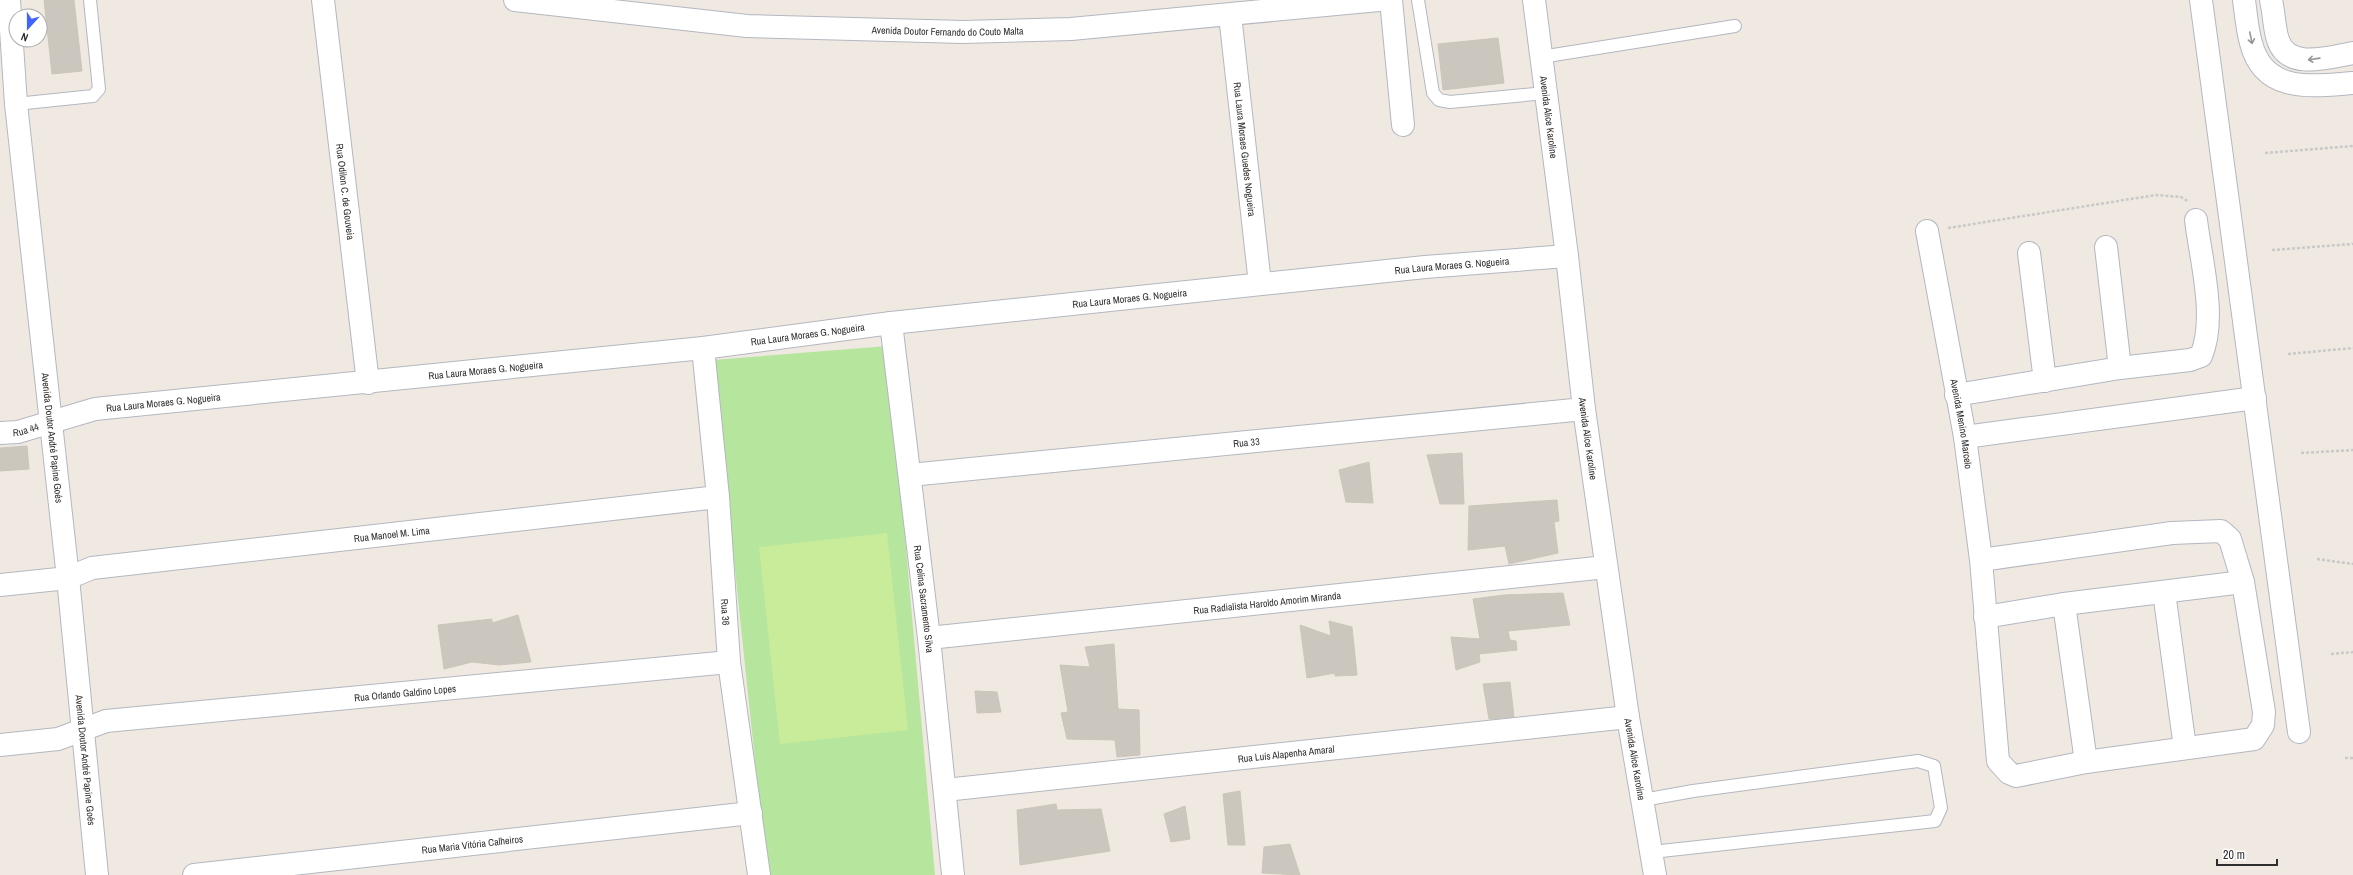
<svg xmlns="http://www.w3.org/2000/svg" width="2353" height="875" font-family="'Archivo Narrow',sans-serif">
<rect width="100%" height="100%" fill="#efe9e1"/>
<path fill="#b6e59e" d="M888 346 935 875H767L713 360Z"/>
<path fill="#c9ec9a" d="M887 533 908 730 780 744 759 547Z"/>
<g fill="#cbc7bf" stroke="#cbc5ba">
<path d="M44 0H74L82 71 52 74Z"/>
<path d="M1498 38 1504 83 1443 90 1438 44Z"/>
<path d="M27 446 29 469 0 471V448Z"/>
<path d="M1462 453 1464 504H1440L1427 455Z"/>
<path d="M1369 462 1373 503 1346 502 1339 470Z"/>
<path d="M1557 500 1559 521 1554 522 1558 553 1509 564 1505 546 1468 550 1469 506Z"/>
<path d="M1563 593 1570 625 1508 631 1510 640 1516 641 1517 650 1479 654 1480 662 1456 670 1451 637 1480 639 1473 599 1504 595Z"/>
<path d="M518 615 531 662 499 665 472 662 444 669 438 625 492 619V623Z"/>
<path d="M1329 621 1352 627 1357 675 1335 676V673L1307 678 1300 625 1331 636Z"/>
<path d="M1114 644 1118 709 1139 710 1140 755 1117 757 1115 740 1067 739 1061 713 1068 712 1060 665 1090 667 1085 647Z"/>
<path d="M1510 682 1514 717 1489 719 1483 684Z"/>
<path d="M975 691 997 692 1001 712 977 713Z"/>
<path d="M1240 791 1245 845H1228L1223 794Z"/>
<path d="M1056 804 1057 810 1101 809 1110 851 1020 865 1017 810Z"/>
<path d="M1185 806 1190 839 1171 842 1164 814Z"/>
<path d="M1290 844 1300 875 1262 873 1264 847Z"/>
</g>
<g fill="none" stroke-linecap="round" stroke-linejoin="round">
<g stroke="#b4b7c1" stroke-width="14">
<g id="lane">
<path d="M1418 0 1433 93 1439 100 1450 102 1546 93"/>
<path d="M1541 57 1735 26"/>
<path d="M16 104 93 96 99 89 90 0"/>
<path d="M1643 800 1693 791 1918 761 1934 766 1941 808 1935 821 1652 852"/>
</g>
</g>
<g stroke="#b4b7c1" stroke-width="24">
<g id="street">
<path id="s1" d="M323 0 368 383"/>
<path id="s2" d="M515 0 747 26 963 32 1071 29 1379 0"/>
<path d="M1391 0 1403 125"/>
<path d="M2201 0 2299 732"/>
<path d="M2244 0C2246 14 2247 29 2251 43 2264 94 2312 86 2353 83"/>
<path d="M2271 0C2274 13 2274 28 2278 40 2288 71 2330 57 2353 53"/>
<path id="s3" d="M1230 15 1260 284"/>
<path id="s4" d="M1927 231 1965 437 1981 560 1998 761 2009 773 2016 776 2086 762 2254 739 2263 725 2264 712 2243 582 2230 539 2221 531 2172 533 1981 560"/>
<path d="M2106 247 2120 368"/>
<path d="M2029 253 2045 381"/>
<path id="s5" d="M891 323 929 638 953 875"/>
<path id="s6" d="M703 348 718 497 729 662 759 875"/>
<path d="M1956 395 2120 368 2190 360 2201 356C2217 318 2201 261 2196 220"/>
<path id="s7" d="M0 433 18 432 95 409 703 348 891 323 1425 267 1567 256"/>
<path d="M1965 437 2255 398"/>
<path id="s8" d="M910 475 1584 409"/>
<path id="s9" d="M0 585 68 578 92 568 718 497"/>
<path d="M2164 592 2185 748"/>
<path d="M2064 604 2086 762"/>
<path d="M1985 617 2064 604 2243 582"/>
<path id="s10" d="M929 638 1606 567"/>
<path id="s11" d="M0 745 58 739 106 721 729 662"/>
<path id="s12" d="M945 790 1628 717"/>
<path id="s13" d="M194 875 751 813"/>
</g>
</g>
<g stroke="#b4b7c1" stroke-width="24">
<g id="secondary">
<path id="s14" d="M9 0 16 104 68 578 97 875"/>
<path id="s15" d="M1534 0 1567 256 1584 409 1628 717 1655 875"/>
</g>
</g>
<g stroke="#c9c9c9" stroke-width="2.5" stroke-dasharray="3 2" stroke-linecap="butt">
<path d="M2265 153 2353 146"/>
<path d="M1948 228 2156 195 2181 197 2189 202"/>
<path d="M2272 250 2353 244"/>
<path d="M2288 354 2353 348"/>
<path d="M2301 453 2353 450"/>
<path d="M2317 559 2353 564"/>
<path d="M2331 654 2353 652"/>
<path d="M2345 758H2353"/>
</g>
<use href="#lane" stroke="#fff" stroke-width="12"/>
<use href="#street" stroke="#fff" stroke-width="22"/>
<use href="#secondary" stroke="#fff" stroke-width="22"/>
</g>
<defs><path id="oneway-shaft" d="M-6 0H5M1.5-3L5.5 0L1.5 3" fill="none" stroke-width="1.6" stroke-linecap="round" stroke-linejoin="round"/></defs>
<g stroke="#969696">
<use href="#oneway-shaft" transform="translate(2251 38) rotate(78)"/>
<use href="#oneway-shaft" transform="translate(2314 59) rotate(172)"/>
</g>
<g text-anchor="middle" stroke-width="3" stroke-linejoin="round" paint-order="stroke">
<g font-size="10" fill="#2e2e2e" stroke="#fff">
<text dy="4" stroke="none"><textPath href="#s2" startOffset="434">Avenida Doutor Fernando do Couto Malta</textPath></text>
<text dy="4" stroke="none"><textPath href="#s15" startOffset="118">Avenida Alice Karoline</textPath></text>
<text dy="4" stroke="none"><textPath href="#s3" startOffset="135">Rua Laura Moraes Guedes Nogueira</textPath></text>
<text dy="4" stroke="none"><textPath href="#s1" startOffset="193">Rua Odilon C. de Gouveia</textPath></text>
<text dy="4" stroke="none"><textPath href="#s7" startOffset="1463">Rua Laura Moraes G. Nogueira</textPath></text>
<text dy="4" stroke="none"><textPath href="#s7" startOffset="1139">Rua Laura Moraes G. Nogueira</textPath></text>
<text dy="4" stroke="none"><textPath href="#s7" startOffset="815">Rua Laura Moraes G. Nogueira</textPath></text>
<text dy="4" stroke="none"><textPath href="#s7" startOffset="491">Rua Laura Moraes G. Nogueira</textPath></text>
<text dy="4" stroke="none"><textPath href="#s7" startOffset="167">Rua Laura Moraes G. Nogueira</textPath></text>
<text dy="4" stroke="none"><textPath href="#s4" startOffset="196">Avenida Menino Marcelo</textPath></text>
<text dy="4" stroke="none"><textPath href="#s7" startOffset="26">Rua 44</textPath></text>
<text dy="4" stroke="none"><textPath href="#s14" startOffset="440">Avenida Doutor André Papine Goés</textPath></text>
<text dy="4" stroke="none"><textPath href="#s15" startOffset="442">Avenida Alice Karoline</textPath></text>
<text dy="4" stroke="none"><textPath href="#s8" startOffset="338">Rua 33</textPath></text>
<text dy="4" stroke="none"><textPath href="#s9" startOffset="396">Rua Manoel M. Lima</textPath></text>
<text dy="4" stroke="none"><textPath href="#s5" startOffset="278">Rua Celina Sacramento Silva</textPath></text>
<text dy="4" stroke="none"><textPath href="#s10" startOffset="340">Rua Radialista Haroldo Amorim Miranda</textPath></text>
<text dy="4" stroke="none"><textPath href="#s6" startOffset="265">Rua 36</textPath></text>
<text dy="4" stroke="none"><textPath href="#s11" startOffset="410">Rua Orlando Galdino Lopes</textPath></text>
<text dy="4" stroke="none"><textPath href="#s12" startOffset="343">Rua Luís Alapenha Amaral</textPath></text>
<text dy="4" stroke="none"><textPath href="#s15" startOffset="766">Avenida Alice Karoline</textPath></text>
<text dy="4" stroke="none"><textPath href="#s14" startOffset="764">Avenida Doutor André Papine Goés</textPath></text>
<text dy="4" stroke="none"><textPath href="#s13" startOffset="280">Rua Maria Vitória Calheiros</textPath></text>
</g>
</g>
<g transform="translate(28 28) rotate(201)"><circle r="19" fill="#ffffff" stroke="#ababab"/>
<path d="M0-3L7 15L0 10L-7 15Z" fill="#4264fb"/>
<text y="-6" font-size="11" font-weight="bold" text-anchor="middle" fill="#2e2e2e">N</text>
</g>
<path d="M2217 859v6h60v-6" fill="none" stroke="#2e2e2e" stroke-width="2"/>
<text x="2223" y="859" font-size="12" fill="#2e2e2e" stroke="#ffffff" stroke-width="3" paint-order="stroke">20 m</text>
</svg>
